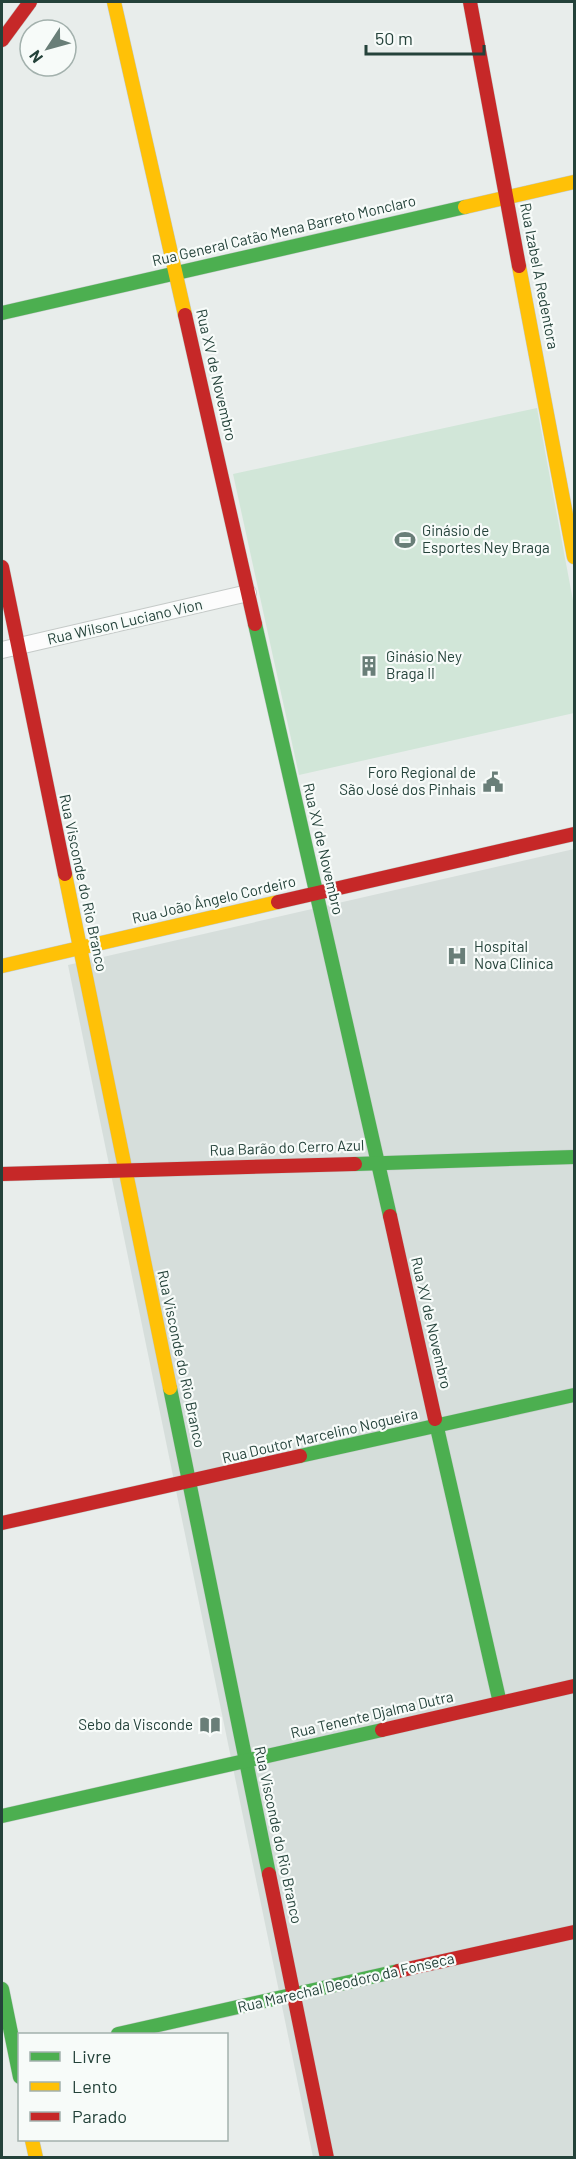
<svg xmlns="http://www.w3.org/2000/svg" width="576" height="2159" font-family="Barlow,sans-serif">
<rect width="100%" height="100%" fill="#e8edeb"/>
<path fill="#d6dedb" d="M574 849V2157H313L68 965Z"/>
<path fill="#d1e6d8" d="M537 408 574 606V713L299 775 233 474Z"/>
<g fill="none" stroke-linecap="round" stroke-linejoin="round">
<g stroke="#c5cac8" stroke-width="18">
<path id="street" d="M2 650 248 593"/>
</g>
<g stroke="#c3cbc8" stroke-width="15">
<g id="fast">
<path d="M2 313 465 207"/>
<path d="M255 624 390 1216"/>
<path d="M355 1164 574 1157"/>
<path d="M170 1388 269 1874"/>
<path d="M435 1419 500 1703"/>
<path d="M300 1456 574 1395"/>
<path d="M2 1816 382 1730"/>
<path d="M2 1989 20 2077"/>
<path d="M118 2034 398 1971"/>
</g>
</g>
<g stroke="#c3cbc8" stroke-width="15">
<g id="slow">
<path d="M114 2 185 315"/>
<path d="M465 207 574 182"/>
<path d="M519 266 574 557"/>
<path d="M65 874 170 1388"/>
<path d="M2 966 278 902"/>
<path d="M32 2140 36 2158"/>
</g>
</g>
<g stroke="#c3cbc8" stroke-width="15">
<g id="jam">
<path d="M470 2 519 266"/>
<path d="M2 40 30 2"/>
<path d="M185 315 255 624"/>
<path d="M2 567 65 874"/>
<path d="M278 902 574 834"/>
<path d="M2 1174 355 1164"/>
<path d="M390 1216 435 1419"/>
<path d="M2 1523 300 1456"/>
<path d="M382 1730 574 1686"/>
<path d="M269 1874 327 2158"/>
<path d="M398 1971 574 1932"/>
</g>
</g>
<use href="#street" stroke="#fcfcfc" stroke-width="16"/>
<use href="#fast" stroke="#4caf50" stroke-width="14"/>
<use href="#slow" stroke="#ffc107" stroke-width="14"/>
<use href="#jam" stroke="#c62828" stroke-width="14"/>
</g>
<defs>
<g id="stadium-bare" transform="scale(1.62)"><path d="M0-5a6.5 5 0 1 0 0 10a6.5 5 0 1 0 0-10ZM-3.5-1.8h7v3.6h-7Z" fill="#697e78" stroke="#f7fbf9" stroke-width="2.5" paint-order="stroke"/></g>
<g id="building-bare" transform="scale(1.62)"><path d="M-4-6H4V6H1V3H-1V6H-4ZM-2.5-4.3h1.7v1.8h-1.7ZM.8-4.3h1.7v1.8H.8ZM-2.5-1h1.7V.8h-1.7ZM.8-1h1.7V.8H.8Z" fill="#697e78" stroke="#f7fbf9" stroke-width="2.5" paint-order="stroke"/></g>
<g id="civic-bare" transform="scale(1.62)"><path d="M-.6-6.5H3V-4.5H.6V-3L4-1V1h2V6H-6V1h2V-1L-.6-3ZM-1.2 2.5V6h2.4V2.5Z" fill="#697e78" stroke="#f7fbf9" stroke-width="2.5" paint-order="stroke"/></g>
<g id="hospital-bare" transform="scale(1.62)"><path d="M-5-5h3v3.5h4V-5h3V5h-3V1.5h-4V5h-3Z" fill="#697e78" stroke="#f7fbf9" stroke-width="2.5" paint-order="stroke"/></g>
<g id="library-bare" transform="scale(1.62)"><path d="M-6-4Q-3-5.5-.7-3.5V5Q-3 3-6 4ZM6-4Q3-5.5 .7-3.5V5Q3 3 6 4Z" fill="#697e78" stroke="#f7fbf9" stroke-width="2.5" paint-order="stroke"/></g>
</defs>
<g fill-rule="evenodd">
<use href="#stadium-bare" x="405" y="540"/>
<use href="#building-bare" x="369" y="666"/>
<use href="#civic-bare" x="493" y="782"/>
<use href="#hospital-bare" x="457" y="956"/>
<use href="#library-bare" x="210" y="1725"/>
</g>
<g text-anchor="middle" stroke-width="4.5" stroke-linejoin="round" paint-order="stroke">
<g font-size="15" fill="#24423a" stroke="#f7fbf9">
<text transform="translate(284 231) rotate(-13)" y="5">Rua General Catão Mena Barreto Monclaro</text>
<text transform="translate(539 276) rotate(79)" y="5">Rua Izabel A Redentora</text>
<text transform="translate(216 375) rotate(77)" y="5">Rua XV de Novembro</text>
<text transform="translate(125 622) rotate(-13)" y="5">Rua Wilson Luciano Vion</text>
<text transform="translate(323 849) rotate(77)" y="5">Rua XV de Novembro</text>
<text transform="translate(83 883) rotate(78)" y="5">Rua Visconde do Rio Branco</text>
<text transform="translate(214 900) rotate(-13)" y="5">Rua João Ângelo Cordeiro</text>
<text transform="translate(287 1148) rotate(-2)" y="5">Rua Barão do Cerro Azul</text>
<text transform="translate(431 1323) rotate(77)" y="5">Rua XV de Novembro</text>
<text transform="translate(181 1359) rotate(78)" y="5">Rua Visconde do Rio Branco</text>
<text transform="translate(320 1436) rotate(-13)" y="5">Rua Doutor Marcelino Nogueira</text>
<text transform="translate(372 1715) rotate(-13)" y="5">Rua Tenente Djalma Dutra</text>
<text transform="translate(278 1835) rotate(78)" y="5">Rua Visconde do Rio Branco</text>
<text transform="translate(346 1983) rotate(-13)" y="5">Rua Marechal Deodoro da Fonseca</text>
</g>
<g font-size="15" fill="#24423a" stroke="#f7fbf9" text-anchor="start">
<text x="422" y="536">Ginásio de<tspan x="422" dy="17">Esportes Ney Braga</tspan></text>
<text x="386" y="662">Ginásio Ney<tspan x="386" dy="17">Braga II</tspan></text>
<text x="476" y="778" text-anchor="end">Foro Regional de<tspan x="476" dy="17">São José dos Pinhais</tspan></text>
<text x="474" y="952">Hospital<tspan x="474" dy="17">Nova Clinica</tspan></text>
<text x="193" y="1730" text-anchor="end">Sebo da Visconde</text>
</g>
</g>
<rect width="576" height="2159" fill="none" stroke="#24423a" stroke-width="6"/>
<rect x="18" y="2033" width="210" height="108" fill="#f7fbf9" stroke="#a3b1ad" stroke-width="1.5"/>
<rect x="30" y="2052" width="30" height="9" fill="#4caf50" stroke="#a3b1ad" stroke-width="1.5"/>
<text x="72" y="2063" font-size="18" fill="#24423a">Livre</text>
<rect x="30" y="2082" width="30" height="9" fill="#ffc107" stroke="#a3b1ad" stroke-width="1.5"/>
<text x="72" y="2093" font-size="18" fill="#24423a">Lento</text>
<rect x="30" y="2112" width="30" height="9" fill="#c62828" stroke="#a3b1ad" stroke-width="1.5"/>
<text x="72" y="2123" font-size="18" fill="#24423a">Parado</text>
<g transform="translate(48 48) rotate(234)"><circle r="28" fill="#f7fbf9" stroke="#a3b1ad" stroke-width="1.5"/>
<path d="M0-4.5L10 22L0 15L-10 22Z" fill="#697e78"/>
<text y="-9" font-size="16" font-weight="bold" text-anchor="middle" fill="#24423a">N</text>
</g>
<path d="M366 45v9h118v-9" fill="none" stroke="#24423a" stroke-width="3"/>
<text x="375" y="45" font-size="18" fill="#24423a" stroke="#f7fbf9" stroke-width="4.5" paint-order="stroke">50 m</text>
</svg>
